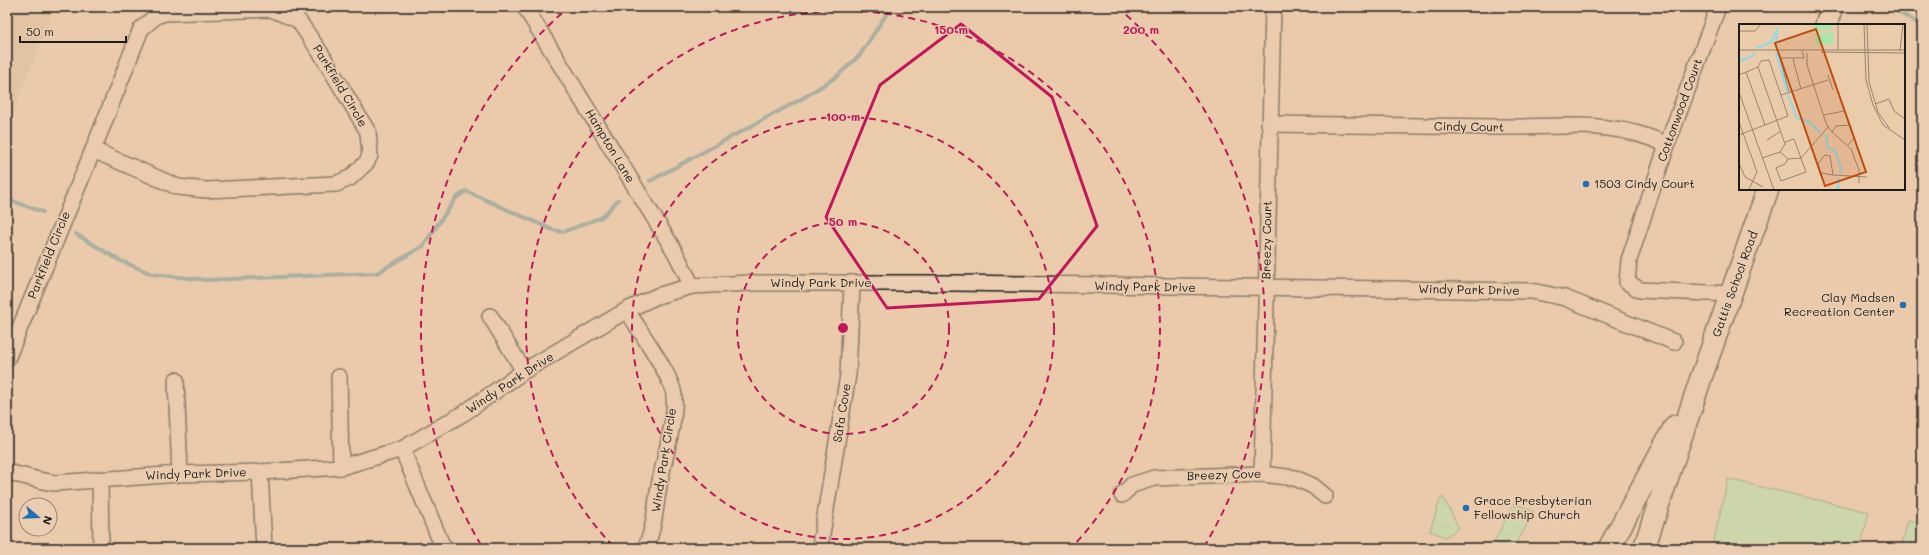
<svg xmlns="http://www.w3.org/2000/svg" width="1929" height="555" font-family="Mali,sans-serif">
<defs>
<pattern id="park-tufts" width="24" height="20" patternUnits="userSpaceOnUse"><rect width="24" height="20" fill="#aae5ab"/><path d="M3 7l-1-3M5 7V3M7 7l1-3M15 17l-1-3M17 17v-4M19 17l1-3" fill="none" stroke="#92c493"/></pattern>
</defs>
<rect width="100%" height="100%" fill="#eacbaa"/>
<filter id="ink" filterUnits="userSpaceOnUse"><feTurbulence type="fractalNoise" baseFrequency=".025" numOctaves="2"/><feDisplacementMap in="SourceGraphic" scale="8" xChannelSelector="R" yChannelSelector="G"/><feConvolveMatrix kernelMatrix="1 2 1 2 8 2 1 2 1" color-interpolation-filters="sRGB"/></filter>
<g filter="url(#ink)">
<path fill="#d9bc9a" d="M7 7H55L7 126Z"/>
<g fill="url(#park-tufts)" stroke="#638064">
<path d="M1443 497 1459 528 1445 537 1430 531 1440 500Z"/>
<path d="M1514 503 1534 512 1515 546 1509 547 1495 542 1496 538Z"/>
</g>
<g fill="#aae5ab" stroke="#638064">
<path d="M1728 479 1869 512 1860 548H1712Z"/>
<path d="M1908 520 1922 523V548H1901Z"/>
</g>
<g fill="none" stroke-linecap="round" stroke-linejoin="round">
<g stroke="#5f8d98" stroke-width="4">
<path d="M1890 7 1922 26"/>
<path d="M650 181 803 98 836 77 860 55 891 7"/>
<path d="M7 199 43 212"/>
<path d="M76 234 119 260 152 274 207 280 377 273 423 246 456 198 466 191 553 230 563 232 602 217 618 200"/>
</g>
<g stroke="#1c1c1c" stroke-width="18">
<g id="street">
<path d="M525 7 675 252 692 286"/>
<path d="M1718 7 1667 145 1629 260 1627 282 1640 290 1731 294"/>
<path d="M271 9 298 20 322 55 368 132 370 155 367 162 350 178 336 184 206 190 178 187 93 150 141 29 156 16 165 13Z"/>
<path d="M1269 124C1345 125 1421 126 1497 127 1554 128 1614 118 1667 145"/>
<path d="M627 310C640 332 666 367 673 390 679 411 663 462 659 486 655 507 655 529 645 548"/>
<path d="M490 316 524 371"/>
<path d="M7 359 93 150"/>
<path d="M339 377 341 467"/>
<path d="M176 380 180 474"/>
<path d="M402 449 442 545 446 548"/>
<path d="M7 472 43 481 55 483 180 474 260 472 341 467 402 449 464 413 524 371 627 310 657 296 692 286 750 283H955L1532 291 1565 298 1674 342"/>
<path d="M260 472 264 548"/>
<path d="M1262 474 1273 7"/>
<path d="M100 479 101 548"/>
<path d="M1122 495 1132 485 1154 478 1262 474 1295 478 1313 486 1325 496"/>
<path d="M821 540 848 375 852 284"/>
</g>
</g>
<g stroke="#1c1c1c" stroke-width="24">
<g id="secondary">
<path d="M1826 25 1832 7"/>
<path d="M1609 548 1675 426"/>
<path d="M1644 548 1701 378 1768 189"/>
</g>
</g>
<use href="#street" stroke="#ebcdb1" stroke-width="15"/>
<use href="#secondary" stroke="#ebcdb1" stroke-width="21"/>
</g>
</g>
<path d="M0 0H1929V555H0ZM961 24 1052 97 1097 226 1039 299 887 308 826 217 880 85Z" fill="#eacbaa" fill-opacity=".55" fill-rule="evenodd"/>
<path fill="none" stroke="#c2185b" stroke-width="3" stroke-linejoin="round" d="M961 24 1052 97 1097 226 1039 299 887 308 826 217 880 85Z"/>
<g fill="none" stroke="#c2185b" stroke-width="2" stroke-dasharray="7 5">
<circle cx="843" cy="328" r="106"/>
<circle cx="843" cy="328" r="211"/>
<path d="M613 546A317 317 0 1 1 1073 546"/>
<path d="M481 545A422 422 0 0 1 569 7M1117 7A422 422 0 0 1 1205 545"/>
</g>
<g fill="#1f6fb2" stroke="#ebcdb1" stroke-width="1.5">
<circle cx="1586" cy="184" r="4"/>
<circle cx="1903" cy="305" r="4"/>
<circle cx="1466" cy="508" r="4"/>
</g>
<g text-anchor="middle" stroke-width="3" stroke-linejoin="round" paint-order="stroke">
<g font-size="12" fill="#1c1c1c" stroke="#ebcdb1">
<text transform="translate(340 86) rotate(59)" y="4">Parkfield Circle</text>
<text transform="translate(1680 110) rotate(-70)" y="4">Cottonwood Court</text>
<text transform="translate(1469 127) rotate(1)" y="4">Cindy Court</text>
<text transform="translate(610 146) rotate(59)" y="4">Hampton Lane</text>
<text transform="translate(1267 240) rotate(-89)" y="4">Breezy Court</text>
<text transform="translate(49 255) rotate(-68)" y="4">Parkfield Circle</text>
<text x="821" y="287">Windy Park Drive</text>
<text transform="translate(1735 284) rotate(-70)" y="4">Gattis School Road</text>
<text transform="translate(1145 287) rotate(1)" y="4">Windy Park Drive</text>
<text transform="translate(1469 290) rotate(1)" y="4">Windy Park Drive</text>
<text transform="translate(510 383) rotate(-33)" y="4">Windy Park Drive</text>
<text transform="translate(842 413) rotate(-81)" y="4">Safa Cove</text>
<text transform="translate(664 460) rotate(-81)" y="4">Windy Park Circle</text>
<text transform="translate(196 474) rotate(-2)" y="4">Windy Park Drive</text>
<text transform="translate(1224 475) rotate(-2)" y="4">Breezy Cove</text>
</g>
<g font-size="12" fill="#1c1c1c" stroke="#ebcdb1" text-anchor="start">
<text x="1594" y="188">1503 Cindy Court</text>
<text x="1895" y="302" text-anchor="end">Clay Madsen<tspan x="1895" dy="14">Recreation Center</tspan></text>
<text x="1474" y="505">Grace Presbyterian<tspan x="1474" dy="14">Fellowship Church</tspan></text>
</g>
</g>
<g transform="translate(1739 24)">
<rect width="166" height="166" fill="#eacbaa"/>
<path d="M75 0H93L94 5 75 7ZM94 8 95 20 77 21 76 10Z" fill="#aae5ab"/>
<path fill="none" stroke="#8bd9ea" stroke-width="2" d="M37 23 38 7M18 24 32 18 39 4M37 28 48 67M0 37 12 33 16 28M49 71 58 94 70 98 82 109M85 111 88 114V123L96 127 102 144 101 150M99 166 100 154"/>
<path fill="none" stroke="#988571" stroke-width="1" d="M99 0V26M125 0 127 56 134 81 144 101 166 116M128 0 130 58 139 88 150 104M0 7H16L22 0M0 26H166M161 27 164 0M82 28 166 29M68 29V41L87 99 91 106 112 125 120 146V159M54 35 62 65M19 43 46 120 41 128 23 134M7 48 26 101M0 51 19 43M89 51 94 66M0 68 35 166M50 68 41 34H65L63 26M42 71 89 56M136 80 150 75 155 87 166 95M85 91 105 87M0 98 18 148 10 165M93 108 97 102 111 101 115 114 109 121M0 111 49 92 30 36 22 37 19 43M28 116 42 107M46 118 55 115 67 148 42 157 37 144 46 140 49 135M41 128 49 135 62 134 89 103M86 131 91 132 94 151 82 149 79 140ZM0 139 6 153 24 163M94 151 128 153"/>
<path fill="#bf4d0f" fill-opacity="0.15" stroke="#bf4d0f" stroke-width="2" d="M77 5 127 148 86 162 36 19Z"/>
<rect width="166" height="166" fill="none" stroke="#1c1c1c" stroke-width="2"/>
</g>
<circle cx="843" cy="328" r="6" fill="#c2185b" stroke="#ebcdb1" stroke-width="2"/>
<g font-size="12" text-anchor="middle" font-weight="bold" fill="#c2185b" stroke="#ebcdb1" stroke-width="3" stroke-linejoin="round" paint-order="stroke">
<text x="1141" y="34">200 m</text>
<text x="951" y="34">150 m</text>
<text x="843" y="121">100 m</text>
<text x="843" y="226">50 m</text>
</g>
<rect width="1929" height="555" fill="none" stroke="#ebcdb1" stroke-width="24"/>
<rect x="12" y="12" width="1905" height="531" fill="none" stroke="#1c1c1c" stroke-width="1.5" filter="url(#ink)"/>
<g transform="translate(38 517) rotate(109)"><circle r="19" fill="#ebcdb1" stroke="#988675"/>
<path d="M0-3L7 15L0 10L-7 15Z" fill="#1f6fb2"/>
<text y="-6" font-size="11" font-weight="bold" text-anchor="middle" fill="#1c1c1c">N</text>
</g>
<path d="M20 36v6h106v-6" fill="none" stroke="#1c1c1c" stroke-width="2"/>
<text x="26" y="36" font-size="12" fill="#1c1c1c" stroke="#ebcdb1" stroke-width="3" paint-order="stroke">50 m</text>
</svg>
